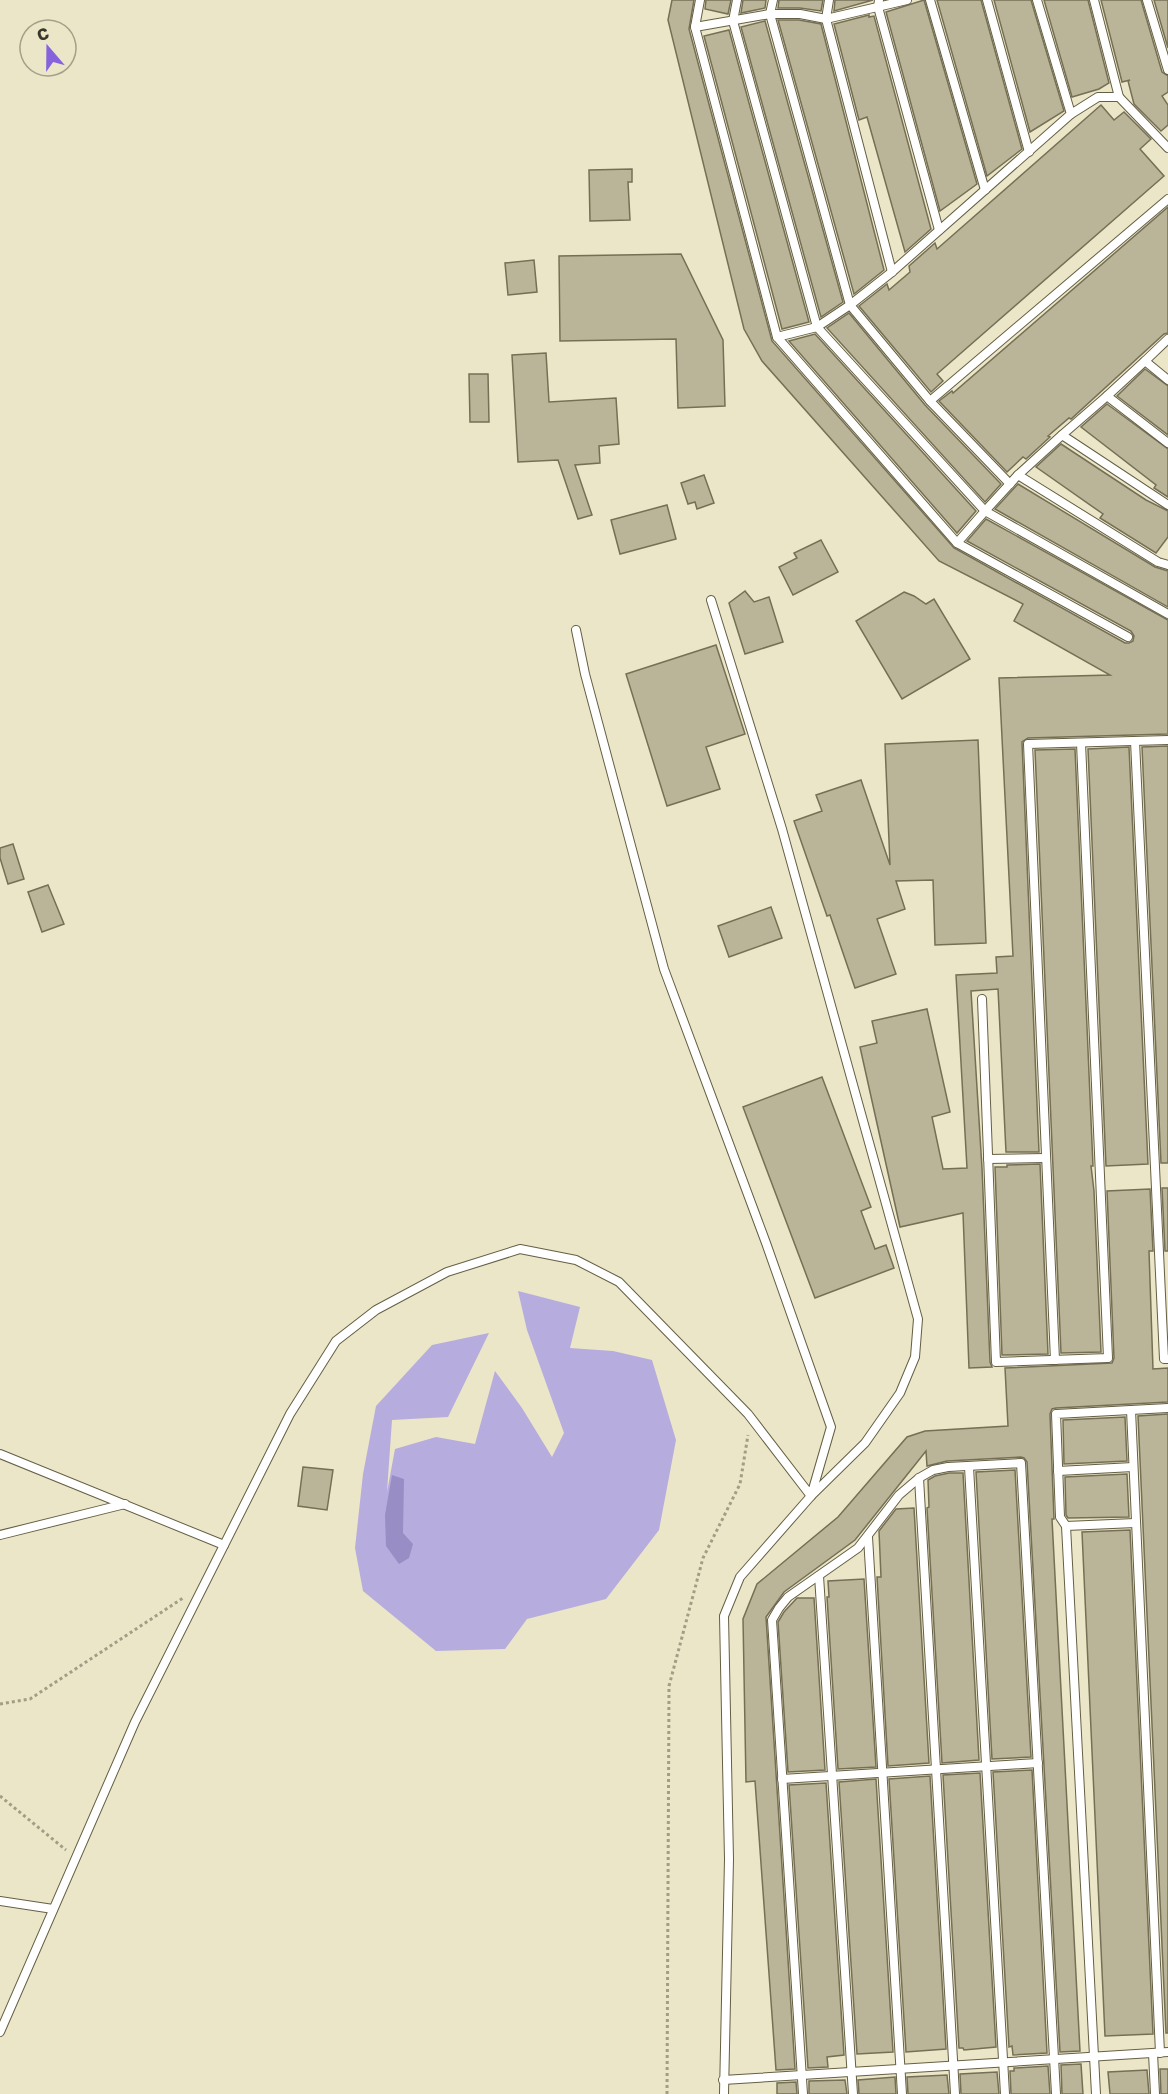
<svg xmlns="http://www.w3.org/2000/svg" width="1168" height="2094" font-family="'Golos Text',sans-serif">
<rect width="100%" height="100%" fill="#ebe6c7"/>
<path fill="#b6acde" d="M518 1291 580 1307 570 1348 613 1351 652 1360 676 1440 659 1530 606 1599 527 1619 505 1649 436 1651 363 1591 355 1548 363 1474 376 1406 432 1345 489 1333 448 1417 392 1420 387 1492 395 1449 436 1437 475 1444 495 1371 522 1408 552 1457 564 1433 527 1330Z"/>
<path fill="#988dc4" d="M392 1475 404 1479 403 1533 413 1544 409 1558 399 1564 386 1546 385 1515Z"/>
<g fill="#bab598" stroke="#757055" stroke-width="1.5">
<path d="M672 0H694L689 29 772 341 954 548 1125 643H1129L1133 641 1134 636 1131 631 967 541 986 519 1168 620V734L1028 738 1022 742 1039 1152H1006L998 989 971 991 982 1168 990 1362 992 1367 969 1368 963 1213 900 1227 860 1047 877 1043 872 1021 927 1009 950 1112 932 1117 943 1169 967 1168 956 975 997 973 996 957 1013 956 999 678 1110 675 1014 621 1023 604 939 561 762 361 744 329 668 20Z"/>
<path d="M706 0H731L728 14 705 9Z"/>
<path d="M743 0H766L765 8 741 13Z"/>
<path d="M779 0H823L821 11 800 8H778Z"/>
<path d="M835 0H873L834 11Z"/>
<path d="M924 0 977 184 940 211 886 12Z"/>
<path d="M937 0H981L1022 149 987 176Z"/>
<path d="M994 0H1031L1064 111 1030 132Z"/>
<path d="M1044 0H1088L1109 83 1099 89 1072 97Z"/>
<path d="M1101 0H1141L1162 72 1168 76V92L1162 96 1168 105V125L1161 131 1134 104 1128 81 1130 80 1122 82Z"/>
<path d="M1154 0H1168V48Z"/>
<path d="M869 15V17L874 16 931 229 905 252 867 117 859 120 834 24Z"/>
<path d="M778 20H799L821 24 884 270 854 294Z"/>
<path d="M765 21 843 302 821 317 741 27Z"/>
<path d="M729 30 809 322 782 329 704 36Z"/>
<path d="M1101 105 1114 120 1124 112 1151 139 1140 149 1164 176 937 374 943 381 931 392 859 306 887 284 889 290 910 272 909 266 935 243 937 249Z"/>
<path d="M632 169V182H628L630 220 590 221 589 170Z"/>
<path d="M1168 207V333L1164 334 1071 419 1069 418 1048 436 1050 437 1026 459 1023 457 1007 472 939 401 952 391 953 393Z"/>
<path d="M681 254 723 340 725 406 678 408 676 339 560 341 559 256Z"/>
<path d="M534 260 537 292 508 295 505 263Z"/>
<path d="M849 313 925 405 1001 484 985 502 827 328Z"/>
<path d="M815 334 976 511 957 533 789 341Z"/>
<path d="M546 353 549 402 616 398 619 444 599 446 600 463 575 465 592 515 578 519 558 460 518 462 512 355Z"/>
<path d="M1145 369 1168 386V435L1117 396Z"/>
<path d="M469 374H488L489 422H470Z"/>
<path d="M1107 404 1168 449V497L1154 488 1156 485 1081 427Z"/>
<path d="M1061 444 1146 500 1168 511V537L1156 553 1100 518 1103 514 1036 467Z"/>
<path d="M704 475 714 503 697 509 695 502 688 504 681 483Z"/>
<path d="M1018 484 1155 567 1168 571V607L995 509Z"/>
<path d="M667 505 676 539 620 554 611 520Z"/>
<path d="M821 540 838 572 793 595 779 567 797 558 794 553Z"/>
<path d="M745 591 754 602 769 597 783 642 745 654 729 603Z"/>
<path d="M904 592 914 596 926 604 934 599 970 659 902 699 856 621Z"/>
<path d="M716 645 745 734 706 747 720 789 667 806 626 674Z"/>
<path d="M978 740 986 943 935 945 933 880 896 881 905 909 877 919 896 974 855 988 830 915 827 916 794 821 822 811 816 795 861 780 890 865 885 744Z"/>
<path d="M1168 746V1163H1161L1142 747Z"/>
<path d="M1129 747 1148 1164 1106 1166 1088 749Z"/>
<path d="M1075 749 1093 1166H1091L1094 1191 1101 1352 1061 1353 1035 750Z"/>
<path d="M13 844 24 879 8 884 0 858V848Z"/>
<path d="M48 885 64 924 42 932 28 892Z"/>
<path d="M771 907 782 938 729 957 718 926Z"/>
<path d="M822 1077 871 1207 861 1211 875 1249 886 1245 894 1268 815 1298 743 1107Z"/>
<path d="M1040 1164 1048 1354 1002 1355 995 1167H1007V1165Z"/>
<path d="M1162 1188H1168V1251H1165Z"/>
<path d="M1150 1189 1153 1251H1149L1153 1369 1168 1368V1402L1056 1408 1052 1409 1050 1414 1054 1519H1052L1080 2051 1060 2052 1027 1462 1024 1458 1021 1457 947 1461 927 1466 926 1451 855 1540 784 1592 766 1617 795 2069 776 2070 755 1781 746 1782 743 1619 757 1584 838 1517 907 1437 925 1431 1008 1426 1005 1368 1112 1363 1114 1358 1107 1191Z"/>
<path d="M1168 1414V2033H1166L1138 1416Z"/>
<path d="M1125 1417 1127 1461 1064 1464 1063 1420Z"/>
<path d="M303 1467 333 1470 327 1510 298 1506Z"/>
<path d="M1015 1470 1031 1757 992 1759 976 1472Z"/>
<path d="M949 1473H963L979 1760 942 1763 927 1508 929 1507 928 1480 935 1476Z"/>
<path d="M1127 1474 1129 1517 1068 1518 1066 1515 1065 1477Z"/>
<path d="M914 1508 929 1763 888 1766 877 1577H881L879 1531 896 1509Z"/>
<path d="M1130 1530 1153 2034 1105 2036 1082 1532Z"/>
<path d="M864 1579 876 1767 838 1769 827 1597H829L828 1581Z"/>
<path d="M797 1598H814L825 1770 788 1772 778 1622 784 1612Z"/>
<path d="M1032 1770 1047 2053 1013 2055 1012 2046 1009 2047 993 1772Z"/>
<path d="M980 1773 996 2047 964 2050 963 2048H959L943 1775Z"/>
<path d="M930 1776 946 2049 906 2052 889 1779Z"/>
<path d="M876 1779 893 2052 857 2054 839 1782Z"/>
<path d="M826 1783 844 2055 827 2057 828 2067 808 2068 789 1785Z"/>
<path d="M1081 2064 1083 2094H1062L1061 2065Z"/>
<path d="M1048 2066 1050 2094H1011L1010 2071H1014V2068Z"/>
<path d="M1160 2069H1168V2094H1161Z"/>
<path d="M1147 2070 1149 2094H1110L1108 2072Z"/>
<path d="M997 2072 999 2094H961L960 2074Z"/>
<path d="M947 2075 949 2094H908L907 2077Z"/>
<path d="M895 2077 896 2094H859L858 2080Z"/>
<path d="M845 2080 847 2094H809V2081Z"/>
<path d="M796 2082 797 2094H777V2083Z"/>
</g>
<g fill="none" stroke-linecap="round" stroke-linejoin="round">
<g stroke="#645f44" stroke-width="10">
<g id="service">
<path d="M700 0 695 27 777 337 957 543 1128 637"/>
<path d="M737 0 733 21 817 327 985 511 1018 475 1158 562 1168 565"/>
<path d="M773 0 770 14 850 305 930 401 1010 484"/>
<path d="M829 0 826 19 892 272"/>
<path d="M879 0 878 7 939 230"/>
<path d="M930 0 985 190"/>
<path d="M987 0 1029 152"/>
<path d="M1147 0 1168 70"/>
<path d="M695 27 770 14H800L826 19 907 0"/>
<path d="M1119 97 1168 148"/>
<path d="M1071 114 1098 97H1119L1094 0"/>
<path d="M777 337 817 327 850 305 892 272 1071 114 1037 0"/>
<path d="M1145 361 1168 339"/>
<path d="M1107 396 1145 361 1168 380"/>
<path d="M930 401 1168 199"/>
<path d="M1062 435 1107 396 1168 443"/>
<path d="M1018 475 1062 435 1168 505"/>
<path d="M957 543 985 511 1168 614"/>
<path d="M711 600 782 829 918 1319 915 1357 900 1393 865 1443 811 1496 740 1577 724 1616 729 1859 724 2094"/>
<path d="M1135 741 1164 1359H1168"/>
<path d="M982 999 996 1362 1108 1358 1081 743"/>
<path d="M988 1159 1046 1158"/>
<path d="M1055 1360 1028 744 1168 740"/>
<path d="M1131 1410 1160 2053"/>
<path d="M0 1454 224 1545"/>
<path d="M969 1467 1005 2094"/>
<path d="M1058 1471 1133 1467"/>
<path d="M919 1478 955 2094"/>
<path d="M1135 1523 1066 1526 1060 1517 1056 1414 1168 1408"/>
<path d="M1066 1526 1096 2094"/>
<path d="M0 1535 125 1504"/>
<path d="M868 1537 902 2094"/>
<path d="M819 1576 853 2094"/>
<path d="M782 1779 1038 1763"/>
<path d="M0 1901 53 1909"/>
<path d="M0 2032 135 1722 290 1414 336 1341 376 1310 447 1272 520 1249 576 1260 619 1282 748 1414 811 1496 831 1427 766 1243 664 969 585 674 576 630"/>
<path d="M1153 2053 1155 2094"/>
<path d="M723 2080 1168 2052"/>
<path d="M803 2094 772 1620 779 1608 788 1597 858 1548 899 1495 919 1478 933 1470 948 1467 1021 1463 1056 2094"/>
</g>
</g>
<g stroke="#a19d86" stroke-width="3" stroke-dasharray="3 3" stroke-linecap="butt">
<path d="M0 1704 30 1699 183 1598"/>
<path d="M0 1796 66 1850"/>
<path d="M667 2094 669 1686 703 1558 740 1484 748 1435"/>
</g>
<use href="#service" stroke="#fff" stroke-width="8"/>
</g>
<g transform="translate(48 48) rotate(340)"><circle r="28" fill="#ebe6c7" stroke="#a4a089" stroke-width="1.5"/>
<path d="M0-4.5L10 22L0 15L-10 22Z" fill="#8662dc"/>
<text y="-9" font-size="16" font-weight="bold" text-anchor="middle" fill="#3a382c">С</text>
</g>
</svg>
